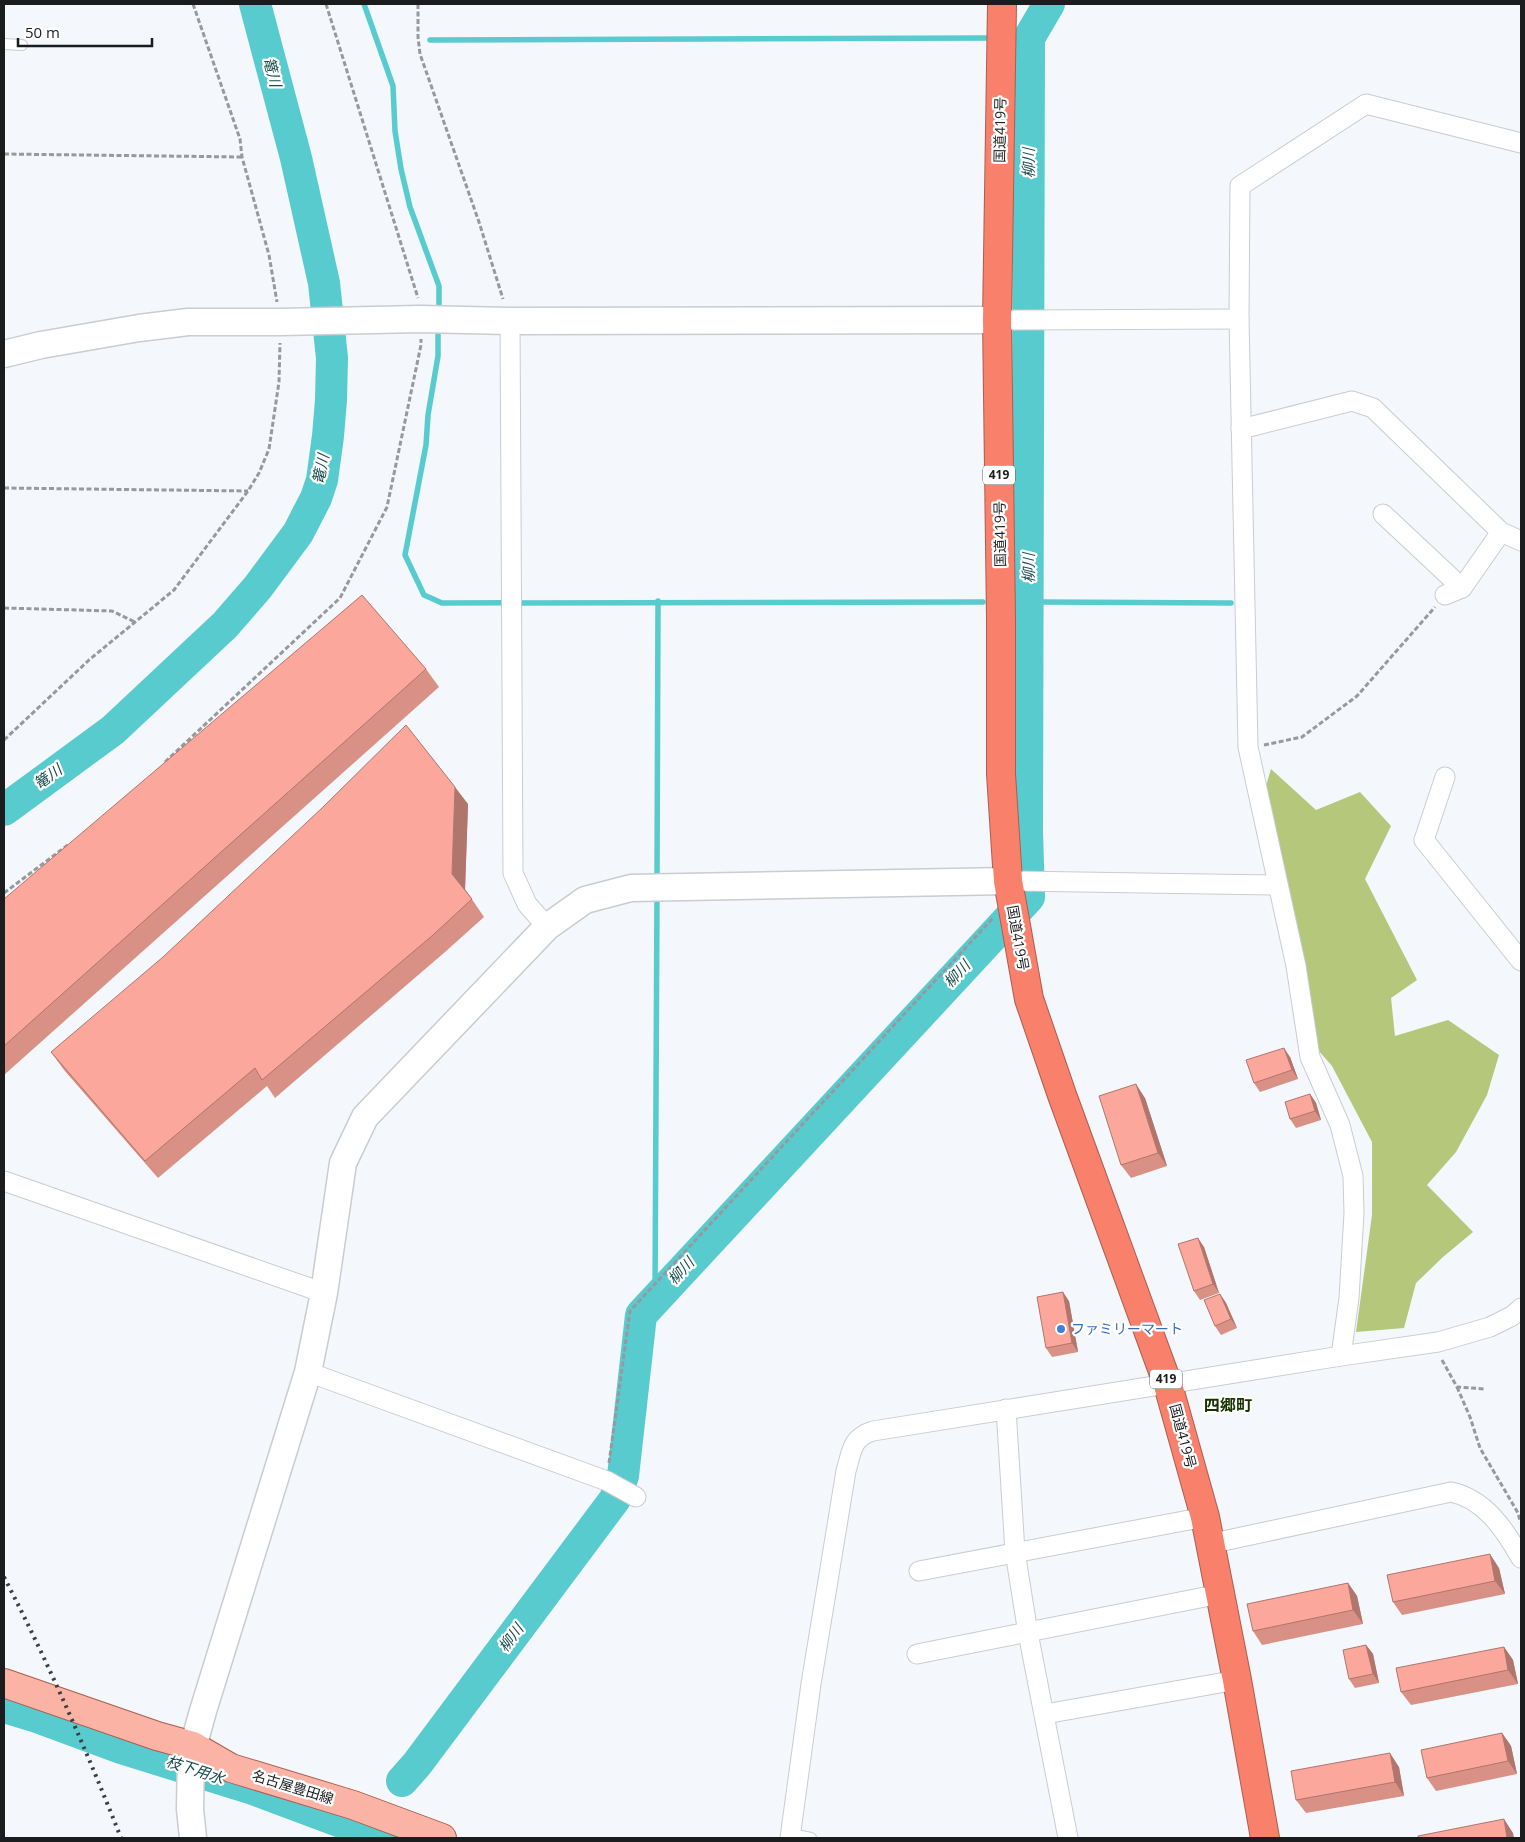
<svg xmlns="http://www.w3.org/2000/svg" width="1525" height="1842" font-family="'Open Sans','Noto Sans JP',sans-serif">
<rect width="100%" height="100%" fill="#f4f7fb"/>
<path fill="#b4c77a" d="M1271 769 1316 810 1360 792 1391 826 1365 879 1417 980 1391 998 1395 1036 1448 1020 1499 1055 1487 1095 1456 1152 1427 1185 1473 1232 1443 1257 1416 1283 1404 1328 1356 1332 1372 1215V1142L1332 1066 1311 1042 1265 789Z"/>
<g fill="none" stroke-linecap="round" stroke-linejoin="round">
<g stroke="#58cbcf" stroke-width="5.5">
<path d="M364 4 393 86 395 131 401 169 410 207 439 286V312"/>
<path d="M430 40 986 38"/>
<path d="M438 326V356L428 415 426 445 405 555 424 595 442 603 983 602"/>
<path d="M1040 602 1231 603"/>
<path d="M657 882 658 601"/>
<path d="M655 1299 657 894"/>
</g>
<g stroke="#58cbcf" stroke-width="32">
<path d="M4 810 113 730 225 625 258 587 298 533 316 498 322 480 328 436 331 400 332 358 324 283 296 158 255 4"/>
<path d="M4 1707 37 1717 121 1748 253 1789 384 1838"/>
<path d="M402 1781 417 1764 615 1499 623 1476 641 1315 1029 897 1027 832 1029 38 1049 4"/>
</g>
<g stroke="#c9ccd0" stroke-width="12">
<g id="lane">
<path d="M4 44 22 45"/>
<path d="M791 1834 811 1838"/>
</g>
</g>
<g stroke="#c9ccd0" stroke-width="21">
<g id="street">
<path d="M997 320 1239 319"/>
<path d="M510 321 513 873 527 904 547 927"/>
<path d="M1241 429 1352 401 1373 408 1501 532 1521 541"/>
<path d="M1383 514 1462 588"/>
<path d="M1445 595 1462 588 1501 532"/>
<path d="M1445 777 1424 840 1521 961"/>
<path d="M1008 881 1278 885"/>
<path d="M4 1181 324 1293"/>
<path d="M1341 1356 1349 1298 1354 1213 1353 1176 1340 1125 1310 1057 1296 966 1248 747 1239 319 1240 186 1366 104 1521 143"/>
<path d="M308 1372 607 1481 636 1497"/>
<path d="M1006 1409 1015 1552 1028 1633 1068 1838"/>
<path d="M1209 1544 1451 1492C1485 1499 1505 1530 1521 1558"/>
<path d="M919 1571 1205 1517"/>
<path d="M917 1654 1220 1594"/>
<path d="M1045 1714 1237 1680"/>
<path d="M790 1838 811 1684 846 1471C852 1451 851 1438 873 1431L1341 1356 1438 1342 1490 1327 1512 1316 1521 1308"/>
</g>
</g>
<g stroke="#c9ccd0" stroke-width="29">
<g id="secondary">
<path d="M4 354 41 345 139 328 188 322H281L420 319 510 321 997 320"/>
<path d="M193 1838 190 1809 191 1754 203 1711 308 1372 324 1293 343 1163 365 1117 547 927 585 900 631 888 1008 881"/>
</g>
</g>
<g stroke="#ab5d50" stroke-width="30">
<path id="primary" d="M4 1683 157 1736 193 1746 231 1768 353 1805 442 1838"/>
</g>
<g stroke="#ab5d50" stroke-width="30">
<path id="highway" d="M1002 4 997 320 1001 619V774L1008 881 1029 999 1062 1095 1168 1385 1205 1517 1237 1680 1265 1838"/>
</g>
<g stroke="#97999c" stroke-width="3" stroke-dasharray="5 2.5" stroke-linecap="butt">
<path d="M193 4 240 139 242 157 269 255 277 302"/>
<path d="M326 4 418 298"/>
<path d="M418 4V37L420 54 479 222 503 299"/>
<path d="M4 154 242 157"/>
<path d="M4 488 248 491"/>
<path d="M4 608 112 611 135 622"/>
<path d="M4 740 89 660 174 590 248 491 259 473 269 449 279 382 280 343"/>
<path d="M1264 745 1302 737 1357 696 1435 607"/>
<path d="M165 762 340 598 387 507 421 345V339"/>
<path d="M4 893 69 844"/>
<path d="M1442 1360 1457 1387 1485 1389"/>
<path d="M1457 1387 1470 1417 1480 1448 1518 1513 1520 1521"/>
<path d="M609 1463 630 1311 993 918"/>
</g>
<use href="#lane" stroke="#fff" stroke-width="10"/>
<use href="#street" stroke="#fff" stroke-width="19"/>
<use href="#secondary" stroke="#fff" stroke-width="26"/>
<use href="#primary" stroke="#fbb3a6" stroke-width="28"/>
<use href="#highway" stroke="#f9806b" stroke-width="28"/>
<path stroke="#3d3e41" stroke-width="4" stroke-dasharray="2.5 5" stroke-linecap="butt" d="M4 1577C48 1662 86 1749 121 1838"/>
</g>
<g fill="#d99085">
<path d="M426 669 439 687 4 1075V899Z"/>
<path d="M468 804 465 889 484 917 445 952 275 1098 267 1086 158 1178 64 1070 51 1052Z"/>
<path d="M1290 1057 1298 1079 1260 1092 1254 1083Z"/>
<path d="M1310 1094 1316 1103 1321 1120 1296 1128 1290 1119Z"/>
<path d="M1145 1098 1167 1166 1131 1178 1121 1165Z"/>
<path d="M1204 1247 1219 1293 1200 1300 1194 1291Z"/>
<path d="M1220 1294 1226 1303 1237 1328 1221 1335 1215 1326Z"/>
<path d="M1069 1301 1078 1352 1052 1357 1046 1348Z"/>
<path d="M1499 1568 1505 1594 1402 1615 1393 1602Z"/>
<path d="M1348 1583 1357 1596 1363 1624 1262 1645 1253 1631Z"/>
<path d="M1366 1645 1373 1654 1379 1683 1355 1688 1349 1679Z"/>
<path d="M1504 1647 1513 1660 1518 1684 1411 1705 1401 1692Z"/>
<path d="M1502 1733 1511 1746 1517 1774 1436 1791 1427 1778Z"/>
<path d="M1399 1767 1404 1796 1306 1813 1296 1800Z"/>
</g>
<g fill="#b0756c">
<path d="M455 787 468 804 465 891 452 874Z"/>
<path d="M1284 1048 1290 1057 1298 1079 1292 1070Z"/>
<path d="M1136 1084 1145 1098 1167 1166 1158 1153Z"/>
<path d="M1310 1094 1316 1103 1321 1120 1315 1111Z"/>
<path d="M1198 1238 1204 1247 1219 1293 1213 1284Z"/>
<path d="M1063 1292 1069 1301 1078 1352 1072 1343Z"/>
<path d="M1220 1294 1226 1303 1237 1328 1231 1319Z"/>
<path d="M1490 1554 1499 1568 1505 1594 1495 1581Z"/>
<path d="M1348 1583 1357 1596 1363 1624 1353 1610Z"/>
<path d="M1366 1645 1373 1654 1379 1683 1373 1674Z"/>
<path d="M1504 1647 1513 1660 1518 1684 1508 1670Z"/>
<path d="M1502 1733 1511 1746 1517 1774 1508 1761Z"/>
<path d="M1390 1753 1399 1767 1404 1796 1395 1782Z"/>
<path d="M1504 1819 1513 1833 1514 1838H1507Z"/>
</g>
<g fill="#fca79b" stroke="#b0756c">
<path d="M362 595 426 669 4 1046V899Z"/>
<path d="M406 725 455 787 452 874 472 899 433 935 262 1080 255 1068 145 1161 51 1052 163 957 322 808Z"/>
<path d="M1284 1048 1292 1070 1254 1083 1246 1060Z"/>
<path d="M1136 1084 1158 1153 1121 1165 1099 1096Z"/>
<path d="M1310 1094 1315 1111 1290 1119 1285 1102Z"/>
<path d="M1198 1238 1213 1284 1194 1291 1178 1244Z"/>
<path d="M1063 1292 1072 1343 1046 1348 1037 1297Z"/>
<path d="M1220 1294 1231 1319 1215 1326 1204 1300Z"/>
<path d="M1490 1554 1495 1581 1393 1602 1387 1575Z"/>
<path d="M1348 1583 1353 1610 1253 1631 1247 1604Z"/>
<path d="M1366 1645 1373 1674 1349 1679 1343 1650Z"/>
<path d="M1504 1647 1508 1670 1401 1692 1396 1668Z"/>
<path d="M1502 1733 1508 1761 1427 1778 1421 1750Z"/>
<path d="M1390 1753 1395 1782 1296 1800 1291 1771Z"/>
<path d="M1504 1819 1507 1838H1418V1836Z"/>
</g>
<circle fill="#3f7fe0" stroke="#fff" stroke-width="2" cx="1061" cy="1329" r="5"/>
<g text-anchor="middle" stroke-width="4.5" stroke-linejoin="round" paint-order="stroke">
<g fill="#fff" stroke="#5f6062" stroke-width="1">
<rect x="983" y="465.5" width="32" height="19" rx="4"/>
<rect x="1150" y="1369.5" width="32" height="19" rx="4"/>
</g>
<g font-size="12" font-weight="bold" fill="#1b1c1e">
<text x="999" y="479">419</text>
<text x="1166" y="1383">419</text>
</g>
<g font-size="14" fill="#1b1c1e" stroke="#fff">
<text transform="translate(1000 130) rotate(-89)" y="5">国道419号</text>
<text transform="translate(1000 534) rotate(-91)" y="5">国道419号</text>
<text transform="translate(1018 938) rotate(80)" y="5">国道419号</text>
<text transform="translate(1183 1436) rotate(75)" y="5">国道419号</text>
<text transform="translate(293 1787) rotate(17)" y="5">名古屋豊田線</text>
</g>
<g font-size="14" fill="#366cbe" stroke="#fff" text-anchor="start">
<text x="1071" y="1334">ファミリーマート</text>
</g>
<g font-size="15" font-style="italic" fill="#174a4c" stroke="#fff">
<text transform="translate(272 72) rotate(76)" y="5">篭川</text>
<text transform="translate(1029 163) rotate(-90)" y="5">柳川</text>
<text transform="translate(321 469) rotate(-79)" y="5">篭川</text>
<text transform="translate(1029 568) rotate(-90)" y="5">柳川</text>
<text transform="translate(48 777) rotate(-36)" y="5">篭川</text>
<text transform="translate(957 974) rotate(-47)" y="5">柳川</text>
<text transform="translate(681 1271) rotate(-47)" y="5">柳川</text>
<text transform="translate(511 1638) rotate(-53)" y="5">柳川</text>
<text transform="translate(195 1770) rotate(18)" y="5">枝下用水</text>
</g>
<g font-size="16" font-weight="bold" fill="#183302" stroke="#fff">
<text x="1228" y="1411">四郷町</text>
</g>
</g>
<rect width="1525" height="1842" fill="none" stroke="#1b1c1e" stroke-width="10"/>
<path d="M18 38v8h134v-8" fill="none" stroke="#1b1c1e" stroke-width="2.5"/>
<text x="25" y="38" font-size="15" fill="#1b1c1e" stroke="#ffffff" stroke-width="4" paint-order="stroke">50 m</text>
</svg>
